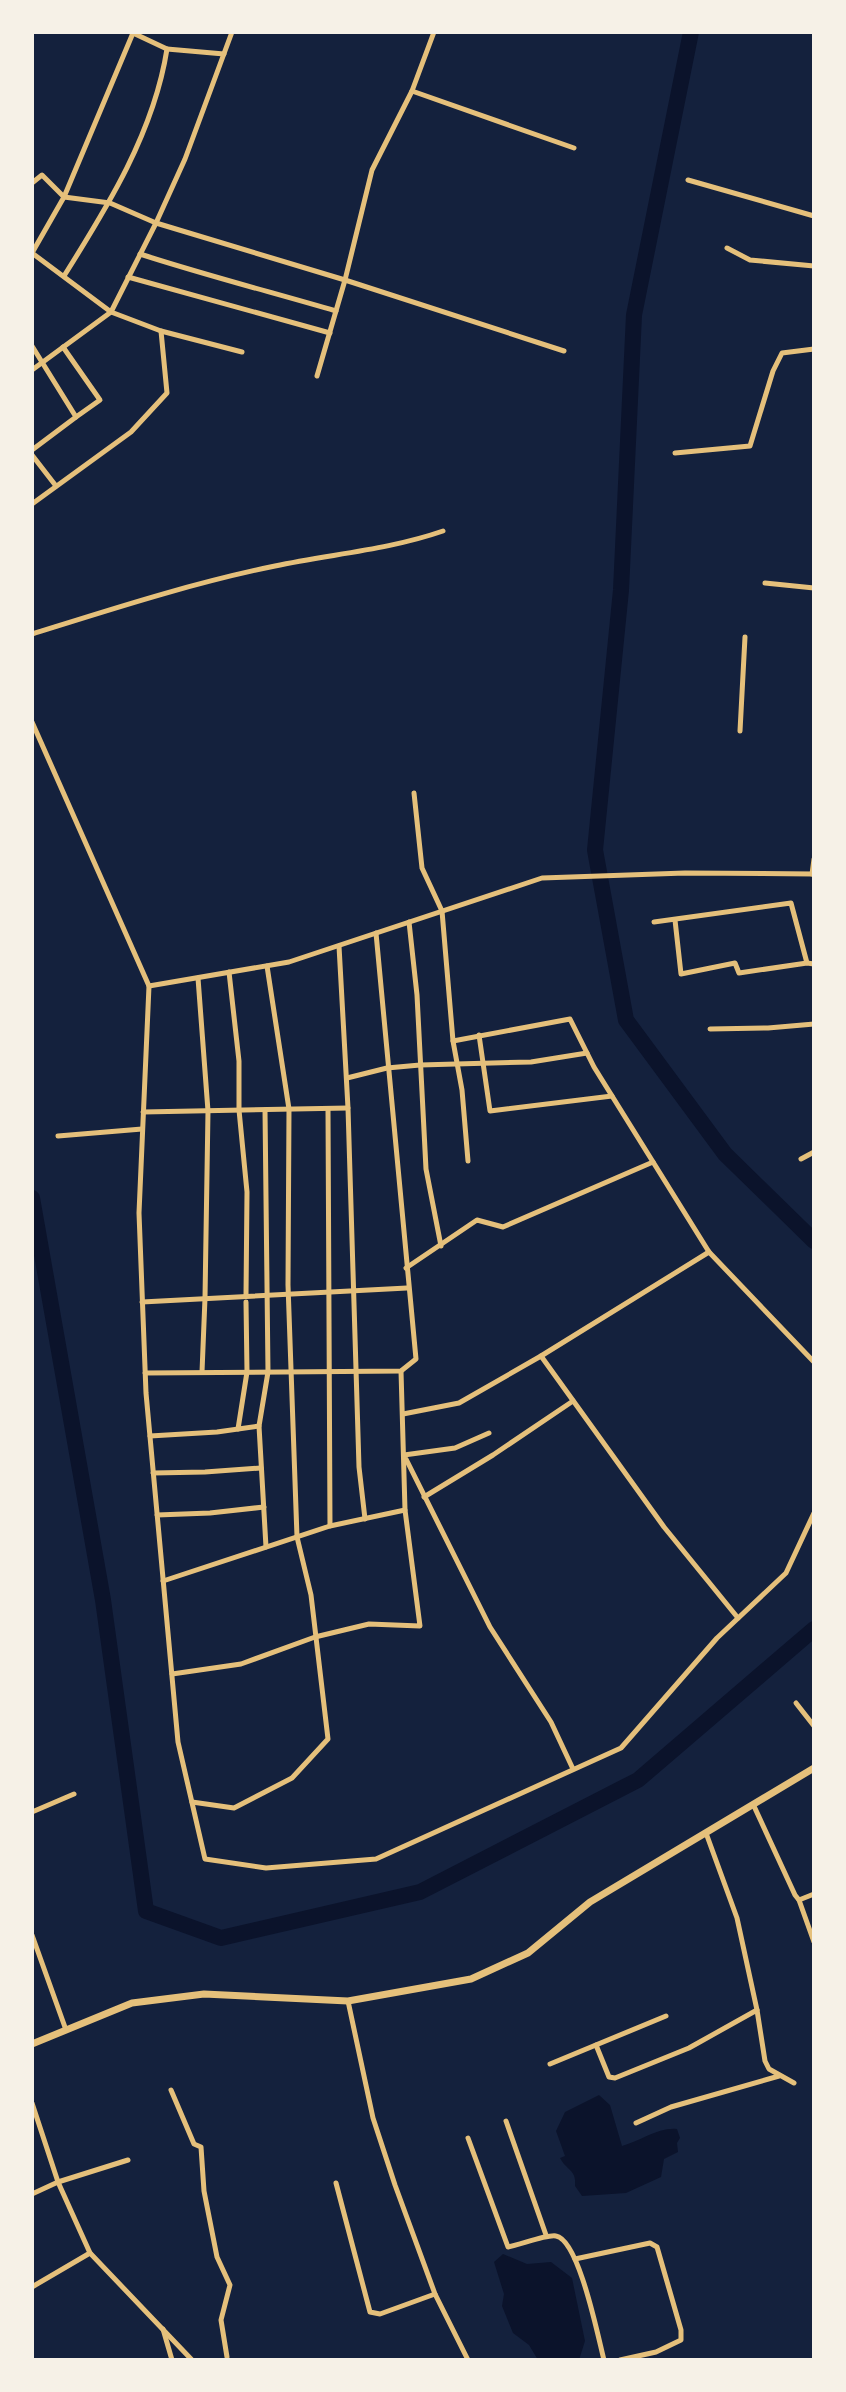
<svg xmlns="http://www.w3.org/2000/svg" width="846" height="2392" font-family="Figtree,sans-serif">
<rect width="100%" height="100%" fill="#14213d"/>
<g fill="#0b132b">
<path d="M599 2095 610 2105 622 2146C641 2141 658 2127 677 2129L680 2138 677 2143 678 2152 664 2159 661 2177 626 2193 582 2196 575 2186C577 2170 566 2170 560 2158L565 2156 556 2131 565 2112Z"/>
<path d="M503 2254 527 2264 551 2262 572 2278 585 2341 579 2360H538L529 2345 513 2333 502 2306 504 2294 494 2262Z"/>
</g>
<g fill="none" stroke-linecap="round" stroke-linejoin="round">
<g stroke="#0b132b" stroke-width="16">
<path d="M691 32 634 315 621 590 595 850 626 1020 725 1154 814 1241"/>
<path d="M32 1198 103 1600 146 1911 221 1938 420 1892 638 1780 814 1629"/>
</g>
<g stroke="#e5c07b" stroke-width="5">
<path d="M434 32 412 91 574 148"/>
<path d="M167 49 133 33 64 197 32 253 111 312 161 331 242 352"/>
<path d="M688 180 814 216"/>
<path d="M32 183 42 175 64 197 110 203 156 223 345 280 564 351"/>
<path d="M727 248 750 260 814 266"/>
<path d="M140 254C205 275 271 292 336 311"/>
<path d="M64 276C108 206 154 132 167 49L224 54"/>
<path d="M128 277 330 333"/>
<path d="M32 346 76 417 32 450"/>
<path d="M63 347 100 400 76 417"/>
<path d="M32 370 111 312 156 223 185 159 232 32"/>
<path d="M317 376 345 280 372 170 412 91"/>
<path d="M675 453 750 446 773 371 782 353 814 349"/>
<path d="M32 455 56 486"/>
<path d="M32 504 131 432 167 393 161 331"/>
<path d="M765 583 814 588"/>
<path d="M32 634C112 609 192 583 275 566 331 554 388 550 443 531"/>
<path d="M32 722 149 986 139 1213 146 1393 178 1742 205 1859 266 1868 376 1859 621 1748 717 1638 786 1573 814 1513"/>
<path d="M740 731 745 637"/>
<path d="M414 793 422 868 442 911 453 1041 462 1090 468 1161"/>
<path d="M812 874 814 859"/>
<path d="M675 920 681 974 735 963 739 973 807 963"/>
<path d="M409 922 417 995 426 1169 441 1246"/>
<path d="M654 922 791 903 807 963 814 964"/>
<path d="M339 946 348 1108 359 1467 365 1519"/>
<path d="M229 972 239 1061V1110L247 1192 246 1296"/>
<path d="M198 978 208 1111 205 1298 202 1372"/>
<path d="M149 986 289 962 542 878 685 873 814 874"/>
<path d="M710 1029 768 1028 814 1024"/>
<path d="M479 1035 490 1111 612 1096"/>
<path d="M453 1041 570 1019 594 1067 709 1252 814 1362"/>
<path d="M347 1078 387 1068 420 1065 531 1062 587 1053"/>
<path d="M328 1109 330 1526"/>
<path d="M265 1110 268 1372 259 1426 266 1547"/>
<path d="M143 1112 348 1108"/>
<path d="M58 1136 142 1129"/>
<path d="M801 1159 814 1152"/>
<path d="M406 1268 477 1220 503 1227 653 1162"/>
<path d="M142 1302 407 1288"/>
<path d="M541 1356 709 1252"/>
<path d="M145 1373 401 1371 416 1359 376 933"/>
<path d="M403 1414 459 1403 541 1356 664 1527 738 1618"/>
<path d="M238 1429 247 1372 246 1302"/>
<path d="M489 1433 455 1448 404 1455 490 1627 551 1722 573 1769"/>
<path d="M150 1436 217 1432 259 1426"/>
<path d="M153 1473 205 1472 261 1468"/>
<path d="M424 1497 493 1455 573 1401"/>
<path d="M157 1515 210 1513 264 1507"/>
<path d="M163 1581 330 1526 405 1510"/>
<path d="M172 1674 241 1664 315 1637 369 1624 420 1626 405 1510 401 1371"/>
<path d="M796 1703 814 1726"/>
<path d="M192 1802 234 1808 292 1778 328 1739 311 1595 297 1537 288 1285 289 1109 267 966"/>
<path d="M753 1804 795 1895 799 1900 814 1894"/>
<path d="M32 1812 74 1794"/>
<path d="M706 1833 737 1918 757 2010 765 2061 769 2069 794 2083"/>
<path d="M799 1900 814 1942"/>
<path d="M32 1935 66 2030"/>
<path d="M348 2001 373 2118 395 2185 435 2294 468 2360"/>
<path d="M596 2045 609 2077 615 2078 689 2048 757 2010"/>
<path d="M550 2064 666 2016"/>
<path d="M171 2090 194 2144 201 2147 204 2191 217 2257 230 2285 221 2320 227 2357"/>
<path d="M32 2103 58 2182 90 2253 192 2360"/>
<path d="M506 2121 546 2235"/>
<path d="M636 2123 671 2107 779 2076"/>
<path d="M468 2138 508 2247C520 2245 547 2234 556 2236 579 2240 598 2337 604 2360"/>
<path d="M336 2183 370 2312 380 2314 435 2294"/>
<path d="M32 2194 58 2182 128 2160"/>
<path d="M575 2259 650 2243 657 2247 681 2330V2340L656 2352 620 2360"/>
<path d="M32 2287 90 2253"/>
<path d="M163 2329 172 2360"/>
</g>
<path stroke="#e5c07b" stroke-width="7" d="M32 2044 132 2003 204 1994 348 2001 471 1979 528 1953 590 1902 814 1768"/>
</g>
<rect width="846" height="2392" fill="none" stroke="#f6f1e7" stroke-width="68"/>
</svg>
